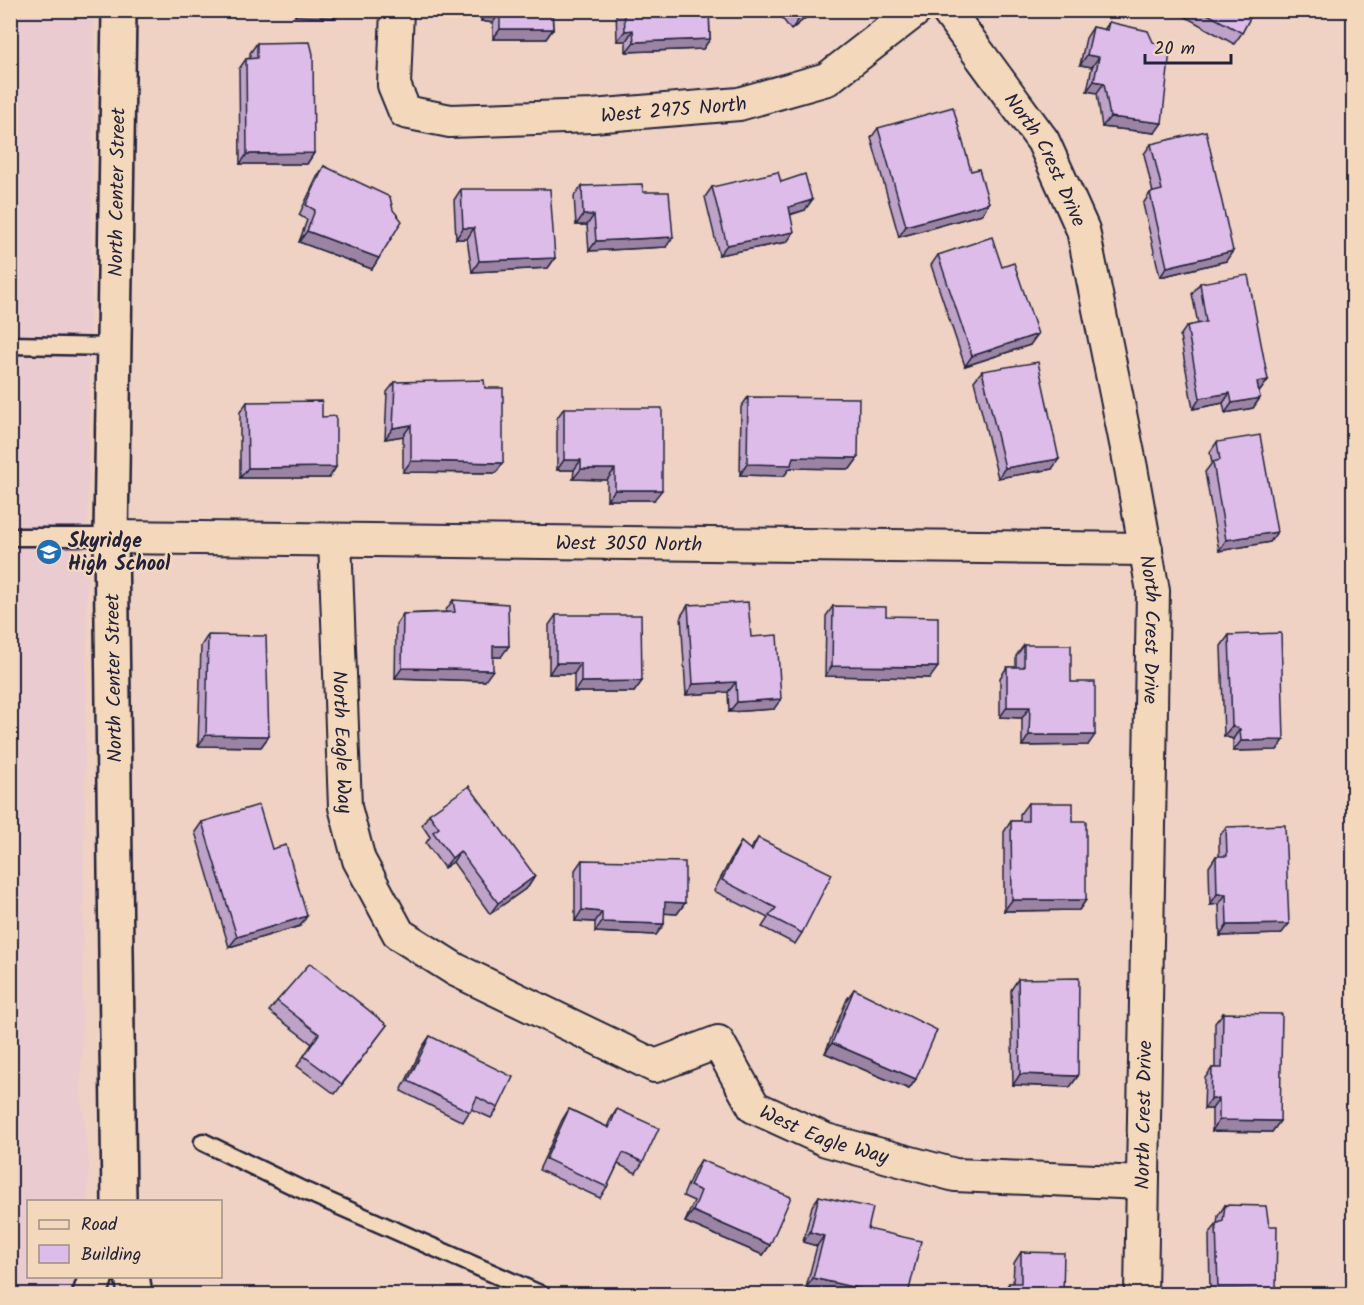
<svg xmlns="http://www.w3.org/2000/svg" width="1364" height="1305" font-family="Kalam,sans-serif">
<rect width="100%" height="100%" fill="#efd2c4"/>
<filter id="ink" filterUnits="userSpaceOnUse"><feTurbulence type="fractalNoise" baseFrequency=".0167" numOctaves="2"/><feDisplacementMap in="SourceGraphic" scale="12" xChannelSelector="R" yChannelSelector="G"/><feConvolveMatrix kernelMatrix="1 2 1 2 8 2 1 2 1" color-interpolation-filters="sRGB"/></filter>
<g filter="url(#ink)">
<path fill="#eacbcf" d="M10 11H94L81 1094 89 1162 88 1201 28 1202V1276L86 1277 83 1294H11Z"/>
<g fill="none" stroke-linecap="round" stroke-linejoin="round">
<g stroke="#22223b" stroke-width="21">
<g id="service">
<path d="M10 345 114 347"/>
<path d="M10 537H111"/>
<path d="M203 1142 298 1188 540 1294"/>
</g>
</g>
<g stroke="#22223b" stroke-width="36">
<g id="minor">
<path id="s1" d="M397 10 394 85 405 112 450 121 592 116 739 104 827 79 916 10"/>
<path id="s2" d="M947 10 1043 141 1083 230 1131 468 1153 591 1141 1294"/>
<path id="s3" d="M111 537 1146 549"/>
<path id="s4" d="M335 540 345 807 359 860 399 934 456 970 655 1066 718 1042 754 1107 826 1140 955 1175 1142 1183"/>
</g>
</g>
<g stroke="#22223b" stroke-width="38">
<g id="tertiary">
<path id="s5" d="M119 1202 111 537 119 10"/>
<path d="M132 1276 135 1294"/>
<path d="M90 1294 96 1276"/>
</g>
</g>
<use href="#service" stroke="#f4d8bb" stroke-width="16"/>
<use href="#minor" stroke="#f4d8bb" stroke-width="32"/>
<use href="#tertiary" stroke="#f4d8bb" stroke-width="33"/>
</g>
<g fill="#bea2c8" stroke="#22223b" stroke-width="1.5">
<path d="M293 10H340L335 18 295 16Z"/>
<path d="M481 10H552L553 29 546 39H493V23L481 21Z"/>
<path d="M616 10H709L710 39 703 49 626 52V41H617Z"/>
<path d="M776 10H815L791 30Z"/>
<path d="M1185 10H1254L1242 33 1234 44 1182 15Z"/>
<path d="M1109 22 1155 133 1102 127 1097 93 1087 91 1092 67 1080 65 1086 38 1093 27 1104 30Z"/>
<path d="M257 43 314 153 307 164H240L239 69 246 59 250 58V53Z"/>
<path d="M878 128 982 214 899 237 871 138Z"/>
<path d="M1151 144 1226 261 1160 277 1143 204 1150 193H1153L1144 154Z"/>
<path d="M324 166 379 258 372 269 299 242 307 220 299 215 317 177Z"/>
<path d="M781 182 805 210 790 215 787 242 719 255 705 197 712 187Z"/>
<path d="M582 186 643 192 666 247 589 251 587 225H576L574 196Z"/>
<path d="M461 189 555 258 548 268 472 272 467 239H456L454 200Z"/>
<path d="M938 255 1002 267 1030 345 965 366 931 265Z"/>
<path d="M1200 283 1268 380 1260 391H1259L1260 398 1253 408 1225 413 1223 403 1193 409 1180 336 1187 326 1198 324 1192 294Z"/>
<path d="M982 371 1052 469 998 478 974 381Z"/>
<path d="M395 382 485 388 496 473 403 472V436L385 439 387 392Z"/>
<path d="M748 397 858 458 850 469 790 468 784 476 740 475 741 407Z"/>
<path d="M247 402 322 417 336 467 329 478H240V412Z"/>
<path d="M564 408 654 500H607V480L573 479 574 470H557V418Z"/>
<path d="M1217 442 1270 542 1219 551 1205 472 1212 463 1210 452Z"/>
<path d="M453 600 501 657H493L485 681 395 678 396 624 403 614 446 612V610Z"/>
<path d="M688 605 751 637 774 709 729 712 728 692 686 695 681 616Z"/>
<path d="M833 606 886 616 930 678 825 676 826 616Z"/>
<path d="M556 615 642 681 634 692H574V674H549V625Z"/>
<path d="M208 635 269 736 261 747 198 746 201 646Z"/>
<path d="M1229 635 1284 740 1277 750 1233 751V739L1224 736 1221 646Z"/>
<path d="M1024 645 1071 682 1088 745 1022 746V718L1000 717V678L1007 667H1016V656Z"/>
<path d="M1028 803 1073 821 1086 900 1079 910 1004 911V832L1011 821H1020V814Z"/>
<path d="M429 814 535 876 528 887 490 914 453 862 444 868 426 843 430 837 422 825Z"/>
<path d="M202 822 272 849 307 916 300 926 229 947 195 832Z"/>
<path d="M1226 827 1281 934 1220 936 1219 904 1210 905 1209 867 1216 856H1219V837Z"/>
<path d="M758 838 802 933 795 944 762 927 768 918 714 891 734 853 741 842 750 850Z"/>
<path d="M582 860 685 903 677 914 664 913V924L656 935 595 932V922L575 921V870Z"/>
<path d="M1018 979 1078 1076 1070 1087 1013 1085 1011 990Z"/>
<path d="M854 989 916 1079 909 1089 825 1053 847 999Z"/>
<path d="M277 1001 387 1025 335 1094 297 1066 312 1044 269 1011Z"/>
<path d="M1223 1013 1280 1121 1272 1132 1212 1131V1109H1204L1205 1078 1212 1068H1215V1023Z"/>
<path d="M430 1036 498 1108 491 1118 471 1109 463 1122 401 1091 423 1046Z"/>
<path d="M569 1109 607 1127 610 1120 617 1109 643 1162 636 1173 618 1164 607 1187 600 1198 539 1170 562 1120Z"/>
<path d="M701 1160 770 1245 763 1255 685 1222 694 1201 683 1196 694 1170Z"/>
<path d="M819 1196 868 1229 806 1288 817 1246 803 1242 812 1206Z"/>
<path d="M1225 1205 1276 1290 1273 1294H1210L1209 1234 1217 1224 1218 1216Z"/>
<path d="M1021 1252 1063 1294H1002L1009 1283H1013L1014 1263Z"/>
</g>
<g fill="#9b84a3" stroke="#22223b" stroke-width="1.5">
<path d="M299 10H340L335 18 295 16Z"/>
<path d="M488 10 500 12 493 23 481 21Z"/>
<path d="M809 10H815L791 30 799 19Z"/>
<path d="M500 29H553L546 39H493Z"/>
<path d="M633 30 626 41H617L625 31Z"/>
<path d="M710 39 703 49 626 52 634 42Z"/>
<path d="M1087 55 1099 57 1092 67 1080 65Z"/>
<path d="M1094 81 1104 83 1097 93 1087 91Z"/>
<path d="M1110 117 1162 123 1155 133 1102 127Z"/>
<path d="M314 153 307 164H240L247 154Z"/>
<path d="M812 200 805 210 781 217 789 207Z"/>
<path d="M989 203 982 214 899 237 906 226Z"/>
<path d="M583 215H594L587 225H576Z"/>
<path d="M463 228H474L467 239H456Z"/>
<path d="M307 231 379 258 372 269 299 242Z"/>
<path d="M794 232 787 242 719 255 727 245Z"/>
<path d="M673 237 666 247 589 251 596 241Z"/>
<path d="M1233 251 1226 261 1160 277 1167 267Z"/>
<path d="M555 258 548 268 472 272 479 261Z"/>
<path d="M1038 334 1030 345 965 366 972 356Z"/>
<path d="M1268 380 1260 391 1250 392 1257 382Z"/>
<path d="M1230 393 1223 403 1193 409 1200 398Z"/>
<path d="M1260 398 1253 408 1225 413 1232 403Z"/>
<path d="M411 425 403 436 385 439 393 428Z"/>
<path d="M793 457 858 458 850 469 790 468 784 476 740 475 747 464Z"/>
<path d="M1059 459 1052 469 998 478 1005 468Z"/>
<path d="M564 460H581L574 470H557Z"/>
<path d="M411 461 503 463 496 473 403 472Z"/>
<path d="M336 467 329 478H240L248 468Z"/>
<path d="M581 469H615L607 480 573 479Z"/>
<path d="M615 490H662L654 500H607Z"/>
<path d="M1277 532 1270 542 1219 551 1226 540Z"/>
<path d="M493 646H509L501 657H486Z"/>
<path d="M556 663H581L574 674H549Z"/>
<path d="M832 666 938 667 930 678 825 676Z"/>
<path d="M402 668 493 670 485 681 395 678Z"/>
<path d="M642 681 634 692H574L581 682Z"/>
<path d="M736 682 728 692 686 695 693 684Z"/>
<path d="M781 699 774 709 729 712 737 702Z"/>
<path d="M1007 707H1030L1022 718 1000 717Z"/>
<path d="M1232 726 1240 729 1233 739 1224 736Z"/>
<path d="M206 735 269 736 261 747 198 746Z"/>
<path d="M1029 735H1095L1088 745 1022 746Z"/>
<path d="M1284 740 1277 750 1233 751 1241 741Z"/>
<path d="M460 851 453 862 444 868 452 858Z"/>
<path d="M535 876 528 887 490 914 498 903Z"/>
<path d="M1217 894H1226L1219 904 1210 905Z"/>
<path d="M1012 900H1086L1079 910 1004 911Z"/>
<path d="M665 902 685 903 677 914 658 913Z"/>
<path d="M582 910 602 912 595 922 575 921Z"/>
<path d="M307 916 300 926 229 947 237 937Z"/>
<path d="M602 922 664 924 656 935 595 932Z"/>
<path d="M1289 924 1281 934 1220 936 1227 925Z"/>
<path d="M832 1043 916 1079 909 1089 825 1053Z"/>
<path d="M1020 1074 1078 1076 1070 1087 1013 1085Z"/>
<path d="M1211 1099H1219L1212 1109H1204Z"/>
<path d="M1219 1120 1280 1121 1272 1132 1212 1131Z"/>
<path d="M693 1211 770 1245 763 1255 685 1222Z"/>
<path d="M810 1232 824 1236 817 1246 803 1242Z"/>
<path d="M813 1278 883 1294H833L806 1288Z"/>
<path d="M1218 1289 1276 1290 1273 1294H1214Z"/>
</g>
<g fill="#ddbce9" stroke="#22223b" stroke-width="1.5">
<path d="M491 10H552L553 29H500V12Z"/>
<path d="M624 10H709L710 39 634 42 633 30 625 31Z"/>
<path d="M792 10H809L799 19Z"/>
<path d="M1200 10H1254L1242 33Z"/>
<path d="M1109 22 1148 31 1153 42 1170 51 1162 123 1110 117 1104 83 1094 81 1099 57 1087 55 1093 27 1107 30Z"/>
<path d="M310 42 313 54 314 153 247 154 246 59 257 58V43Z"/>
<path d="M953 107 971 171 979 169 989 203 906 226 878 128Z"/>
<path d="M1206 131 1233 251 1167 267 1150 193 1162 190 1151 144Z"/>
<path d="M324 166 390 197 393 210 402 221 379 258 307 231 315 210 306 205Z"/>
<path d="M778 172 781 182 805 174 812 200 789 207 794 232 727 245 712 187Z"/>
<path d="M642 184 643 192H669L673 237 596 241 594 215H583L582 186Z"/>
<path d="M461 189H550L555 258 479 261 474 228H463Z"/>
<path d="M992 237 1002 267 1014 263 1038 334 972 356 938 255Z"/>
<path d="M1248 275 1268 380 1257 382 1260 398 1232 403 1230 393 1200 398 1187 326 1206 322 1200 283Z"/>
<path d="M1038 362 1059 459 1005 468 982 371Z"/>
<path d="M484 380 485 388H503V463L411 461V425L393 428 395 382Z"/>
<path d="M748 397 859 398 858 458 793 457 791 465 747 464Z"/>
<path d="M322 401V417L336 416V467L248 468 247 402Z"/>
<path d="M564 408H662V490H615V469H581V460H564Z"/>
<path d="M1260 435 1277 532 1226 540 1213 462 1220 460 1217 442Z"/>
<path d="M453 600 508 604 509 646H493V670L402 668 403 614 455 612Z"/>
<path d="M748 602 751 637 777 635 781 699 737 702 736 682 693 684 688 605Z"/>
<path d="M833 606 886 607V616L938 617V667L832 666Z"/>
<path d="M556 615H641L642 681 581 682V663H556Z"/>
<path d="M1281 633 1284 740 1241 741 1240 729 1232 726 1229 635Z"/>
<path d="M208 635 266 636 269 736 206 735Z"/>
<path d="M1024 645H1071V682H1095V735H1029L1030 707H1007V667H1024Z"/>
<path d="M469 786 535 876 498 903 460 851 452 858 433 832 439 828 429 814Z"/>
<path d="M1028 803H1073V821H1086V900H1012L1011 821H1028Z"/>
<path d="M259 805 272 849 286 845 307 916 237 937 202 822Z"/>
<path d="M1285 825 1289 924 1227 925 1226 894H1217L1216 856H1227L1226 827Z"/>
<path d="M758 838 832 874 802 933 769 916 776 908 722 880 741 842 752 851Z"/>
<path d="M582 860 685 862V903L665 902 664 924 602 922V912L582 910Z"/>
<path d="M310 963 387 1025 342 1084 304 1056 319 1034 277 1001Z"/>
<path d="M1079 978 1078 1076 1020 1074 1018 979Z"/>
<path d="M854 989 937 1030 916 1079 832 1043Z"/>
<path d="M1223 1013 1282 1014 1280 1121 1219 1120V1099H1211L1212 1068H1222Z"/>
<path d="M430 1036 513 1077 498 1108 477 1097 470 1112 408 1081Z"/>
<path d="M569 1109 609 1128 617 1109 659 1128 643 1162 623 1153 607 1187 546 1159Z"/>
<path d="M701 1160 791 1197 770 1245 693 1211 701 1191 690 1186Z"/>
<path d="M819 1196 873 1208 868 1229 921 1241 908 1294H883L813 1278 824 1236 810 1232Z"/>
<path d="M1225 1205 1266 1206 1269 1226H1277L1276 1290 1218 1289 1216 1224 1223 1221Z"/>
<path d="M1021 1252 1064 1253 1063 1294H1009V1283H1021Z"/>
</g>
</g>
<defs>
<g id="school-disc" transform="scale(1.35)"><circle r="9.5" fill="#1f6fb2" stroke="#f4d8bb"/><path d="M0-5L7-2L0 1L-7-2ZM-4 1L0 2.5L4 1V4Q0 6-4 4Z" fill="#fff"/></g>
</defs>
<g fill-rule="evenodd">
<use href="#school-disc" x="49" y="552"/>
</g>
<g text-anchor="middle" stroke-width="4.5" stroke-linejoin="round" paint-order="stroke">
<g font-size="20" fill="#22223b" stroke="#f4d8bb">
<text dy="7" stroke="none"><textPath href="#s1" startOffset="374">West 2975 North</textPath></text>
<text dy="7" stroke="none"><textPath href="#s2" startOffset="180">North Crest Drive</textPath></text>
<text dy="7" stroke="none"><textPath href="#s5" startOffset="1010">North Center Street</textPath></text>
<text dy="7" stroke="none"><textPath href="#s3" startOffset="518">West 3050 North</textPath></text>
<text dy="7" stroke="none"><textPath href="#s2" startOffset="666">North Crest Drive</textPath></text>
<text transform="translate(113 678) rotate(-91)" y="7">North Center Street</text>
<text dy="7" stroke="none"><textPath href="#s4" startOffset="202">North Eagle Way</textPath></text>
<text transform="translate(1143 1115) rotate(-89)" y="7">North Crest Drive</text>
<text dy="7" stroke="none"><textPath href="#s4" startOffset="912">West Eagle Way</textPath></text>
</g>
<g font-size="20" font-weight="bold" fill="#22223b" stroke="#f4d8bb" text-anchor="start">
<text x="68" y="547">Skyridge<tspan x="68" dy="23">High School</tspan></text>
</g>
</g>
<rect width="1364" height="1305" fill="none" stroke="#f4d8bb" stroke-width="36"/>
<rect x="18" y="18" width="1328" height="1269" fill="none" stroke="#22223b" stroke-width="2" filter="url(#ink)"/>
<rect x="27" y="1200" width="195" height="78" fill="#f4d8bb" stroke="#a08f88" stroke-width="1.5"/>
<rect x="39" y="1220" width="30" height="9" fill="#f4d8bb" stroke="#a08f88" stroke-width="1.5"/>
<text x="81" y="1230" font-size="18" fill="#22223b">Road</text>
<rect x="39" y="1245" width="30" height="18" fill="#ddbce9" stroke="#a08f88" stroke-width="1.5"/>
<text x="81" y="1260" font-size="18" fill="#22223b">Building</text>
<path d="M1145 54v9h86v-9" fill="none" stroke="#22223b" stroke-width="3"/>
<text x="1154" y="54" font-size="18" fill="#22223b" stroke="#f4d8bb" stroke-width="4.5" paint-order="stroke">20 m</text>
</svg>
